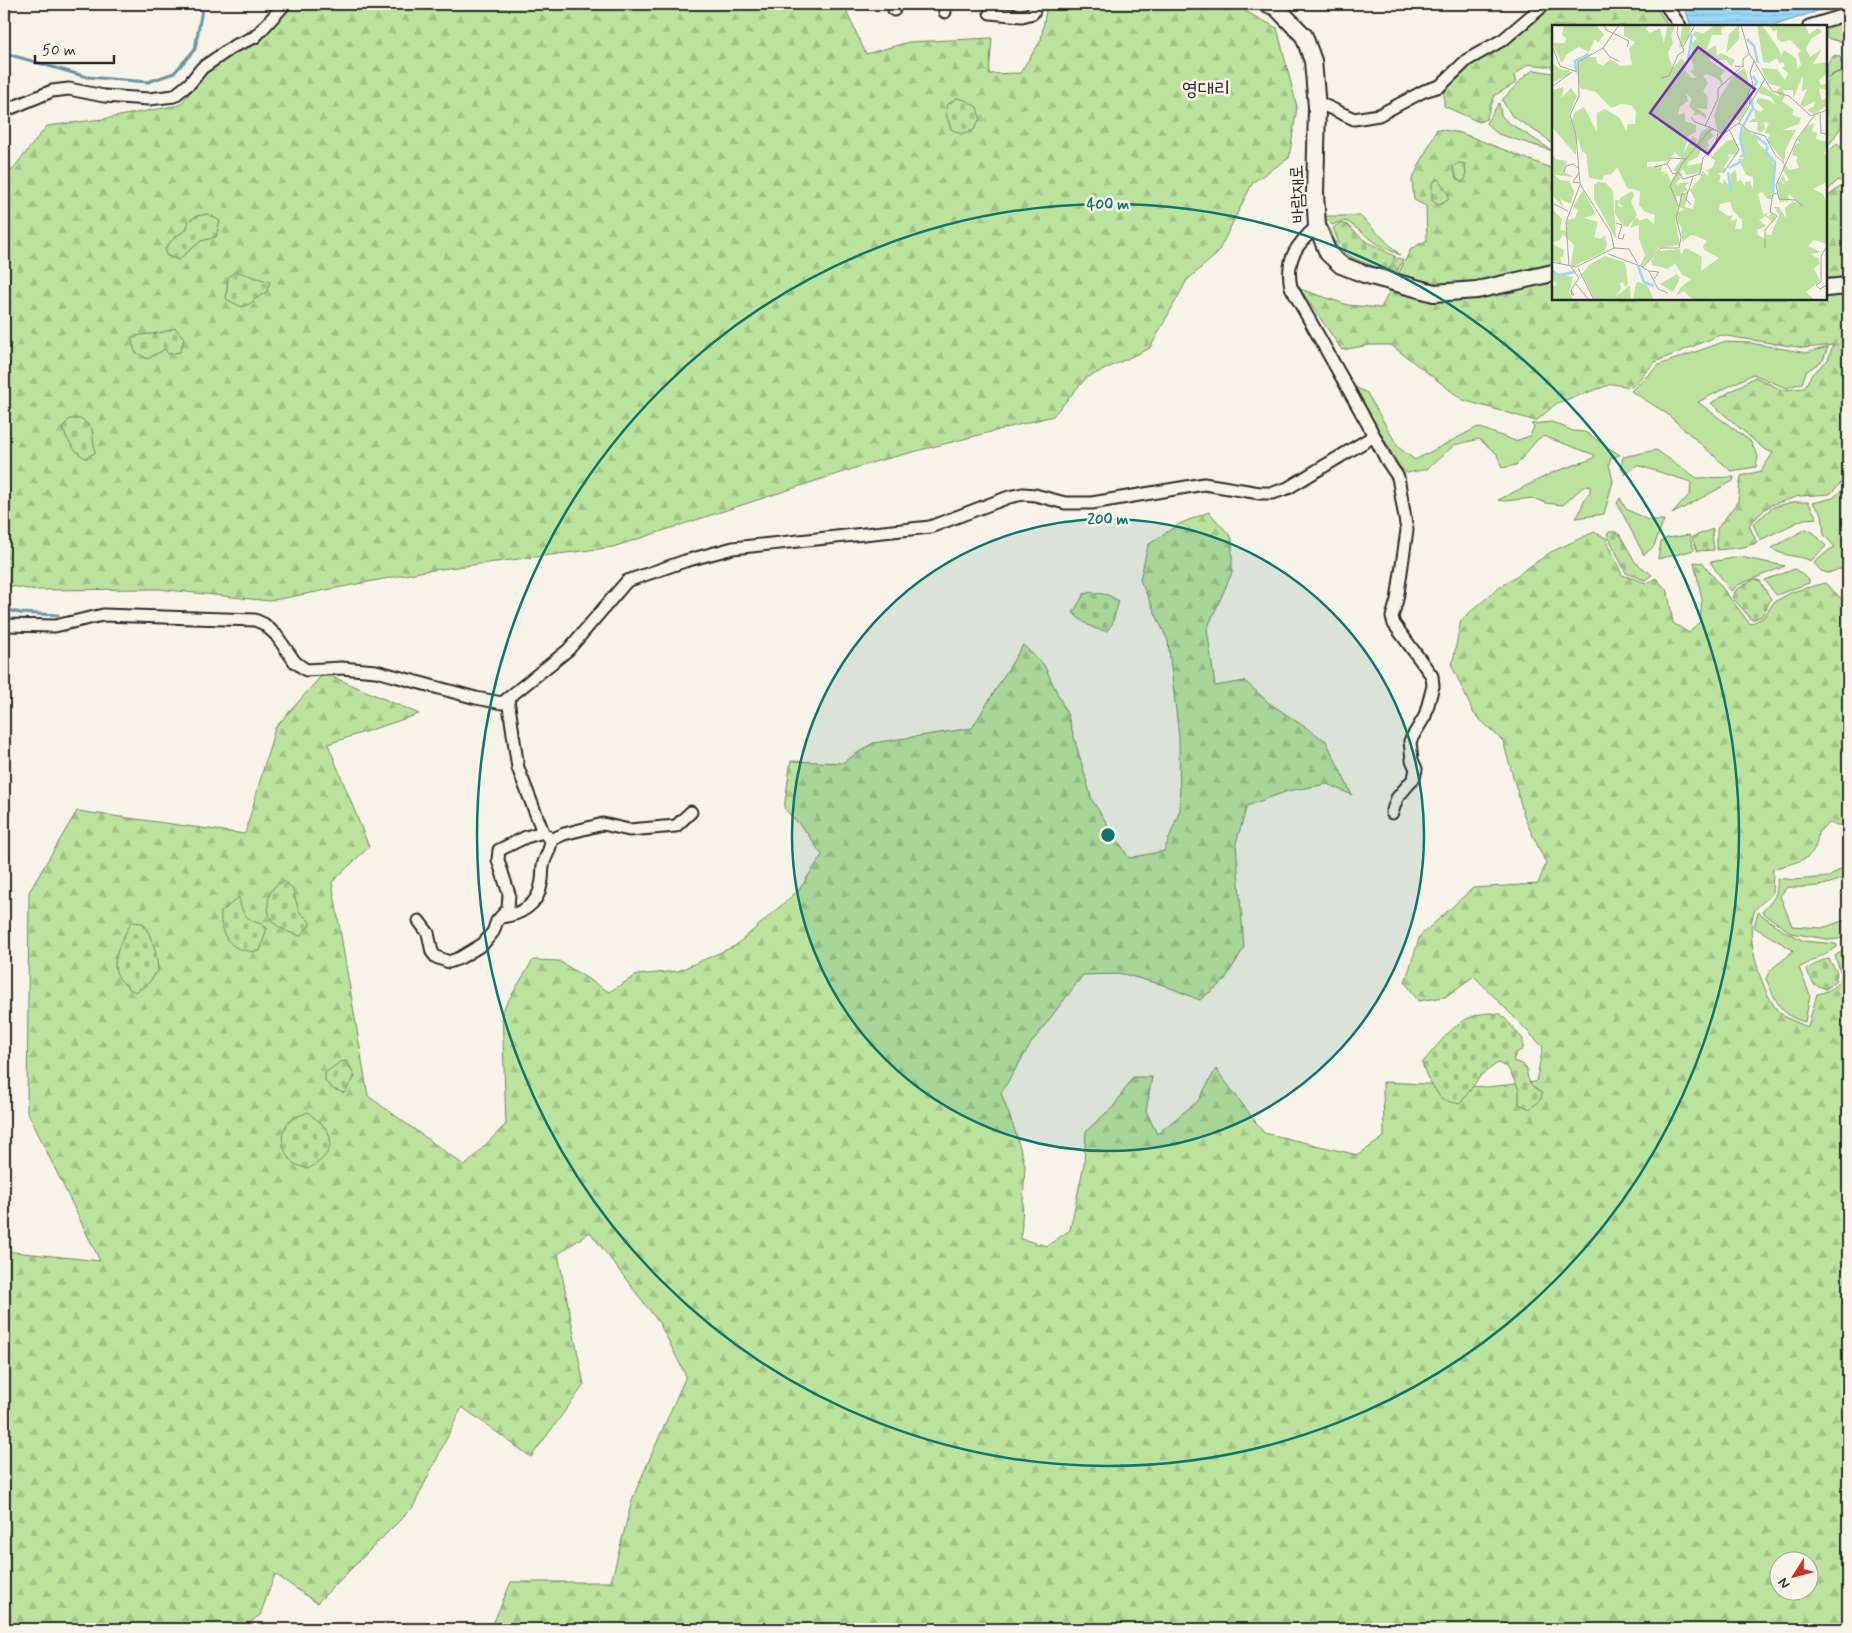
<svg xmlns="http://www.w3.org/2000/svg" width="1852" height="1633" font-family="Mynerve,'Poor Story',sans-serif">
<defs>
<pattern id="forest-firs" width="22" height="20" patternUnits="userSpaceOnUse" patternTransform="scale(1.25)"><rect width="22" height="20" fill="#bce39e"/><path d="M5 1l3.5 6h-7zM16 11l3.5 6h-7z" fill="#a2c388"/></pattern>
<pattern id="cemetery-stones" width="16" height="16" patternUnits="userSpaceOnUse" patternTransform="scale(1.25)"><rect width="16" height="16" fill="#bce39e"/><path d="M2 7V4a2 2 0 0 1 4 0v3zM10 15v-3a2 2 0 0 1 4 0v3z" fill="#a2c388"/></pattern>
<pattern id="water-rules" width="6" height="5" patternUnits="userSpaceOnUse" patternTransform="scale(1.25)"><rect width="6" height="5" fill="#99d8fb"/><path d="M0 2.5h6" fill="none" stroke="#84bad7"/></pattern>
</defs>
<rect width="100%" height="100%" fill="#f7f3e8"/>
<filter id="ink" filterUnits="userSpaceOnUse"><feTurbulence type="fractalNoise" baseFrequency=".02" numOctaves="2"/><feDisplacementMap in="SourceGraphic" scale="10" xChannelSelector="R" yChannelSelector="G"/><feConvolveMatrix kernelMatrix="1 2 1 2 8 2 1 2 1" color-interpolation-filters="sRGB"/></filter>
<g filter="url(#ink)">
<g fill="#bce39e" stroke="#748764">
<path d="M1848 19V51L1843 42 1826 38V26Z"/>
<path d="M1534 70 1553 73V145L1546 138 1512 116 1502 100 1526 75Z"/>
<path d="M1499 103 1501 115 1506 121 1553 151 1498 134 1486 123Z"/>
<path d="M1837 143C1849 154 1848 169 1848 184L1838 180 1826 192V155Z"/>
<path d="M1327 216H1360L1400 255 1379 245 1348 222 1342 221 1332 225 1325 218Z"/>
<path d="M1723 342 1750 343 1806 353 1828 347 1823 360 1806 372 1802 383 1786 388 1753 374 1698 402 1750 441 1758 456 1756 467 1731 471 1666 413 1631 391 1659 365Z"/>
<path d="M1355 387 1367 393 1398 447 1415 460 1478 427 1515 441 1530 436 1534 427 1531 424 1552 422 1573 431 1585 432 1620 455 1611 458 1609 464 1613 481 1604 514 1576 518C1584 508 1580 502 1590 492V486L1583 487 1563 505 1546 503 1533 498 1504 501 1498 500 1554 472 1592 459 1595 455 1543 436 1537 440 1516 465 1502 468 1497 454 1479 439 1454 445 1427 469 1407 473 1399 466Z"/>
<path d="M1656 450 1697 478 1734 477 1733 481 1672 514 1690 494 1691 482 1637 465 1625 475 1621 467 1623 457Z"/>
<path d="M1848 485V566L1828 573 1821 571 1814 563 1829 550 1835 547 1824 535 1822 514 1813 503 1833 498Z"/>
<path d="M1620 498 1626 509 1648 520H1664L1654 546 1644 555 1617 503Z"/>
<path d="M1793 502H1808L1817 518 1804 519 1760 540 1753 524 1773 507Z"/>
<path d="M1806 529 1814 533 1826 546 1811 561C1800 555 1781 557 1772 548Z"/>
<path d="M1689 535 1694 550 1658 559 1661 542 1667 538Z"/>
<path d="M1740 557 1785 566 1738 585 1731 591 1710 562Z"/>
<path d="M1795 569 1809 580V583L1776 595 1765 580Z"/>
<path d="M1848 864V874C1831 887 1807 888 1787 887L1780 896 1792 926 1822 928 1848 919V934L1843 938 1832 940 1791 933 1762 912C1773 900 1779 895 1777 878L1794 880 1829 877Z"/>
<path d="M1758 912 1782 930 1804 941 1836 944 1837 947 1799 968 1810 995 1805 1022C1780 1016 1776 1000 1766 979 1771 964 1784 963 1793 950L1754 927Z"/>
</g>
<g fill="url(#forest-firs)" stroke="#748764" fill-rule="evenodd">
<path d="M295 4H849L847 13 866 54 909 42 992 38 989 74 1020 73 1041 40 1047 4H1216L1239 8 1277 28 1297 107 1289 158 1253 182 1217 254 1187 280 1150 348 1086 378 1053 416 874 462 613 547 425 571 269 601 159 589 35 590 4 585V180L47 126 103 119 180 105 230 42Z"/>
<path d="M1554 4H1654L1668 26H1553V67L1528 64 1514 76 1516 83 1495 95 1486 119 1479 122 1444 106V92L1472 63 1519 35Z"/>
<path d="M1843 72C1852 111 1849 117 1826 149V80L1836 73Z"/>
<path d="M1437 129 1461 133 1553 169V299H1826V198L1840 187 1848 192V480L1843 481 1830 494 1799 496 1771 505 1765 509 1749 525 1757 543 1743 547 1717 550V529L1738 501 1741 476 1761 471 1773 453 1764 449 1711 403 1755 377 1782 390 1804 388 1812 374 1828 360 1833 345 1804 348 1720 335 1655 362 1632 387 1612 384 1557 403 1536 421 1463 400 1391 345H1369L1342 350 1300 289 1348 305 1381 308 1411 249 1427 240 1426 206 1414 200 1412 180Z"/>
<path d="M1325 222C1332 229 1333 239 1338 247 1345 257 1376 266 1388 272L1398 258 1403 260 1394 277 1348 261 1329 243Z"/>
<path d="M1209 512 1232 538V573L1207 629 1215 686 1245 681 1269 703 1326 741 1352 795 1327 784 1288 791 1247 806 1236 843 1244 948 1224 981 1200 1000 1163 985 1123 974 1083 975 1032 1042 1001 1093 1014 1128 1025 1165 1021 1239 1047 1246 1070 1230 1084 1164 1086 1131 1114 1106 1133 1077H1152L1146 1111 1157 1134 1198 1101 1216 1069 1264 1133 1358 1155 1384 1137 1383 1082 1487 1087 1536 1082 1543 1047 1474 976 1445 997 1418 1001 1405 982 1420 936 1473 888 1538 884 1546 863 1525 819 1503 741 1474 714 1452 666 1461 620 1496 590 1551 552 1594 532 1606 538 1622 575 1647 583 1656 578 1668 592 1673 623 1689 633 1700 621 1702 599 1694 562 1703 563 1750 624 1763 618 1774 602 1792 592 1825 583 1848 605V827L1829 823 1818 832C1817 862 1797 861 1773 869L1772 894C1767 899 1759 904 1755 910 1743 934 1762 991 1777 1010 1783 1018 1799 1023 1808 1027L1817 994C1828 992 1837 987 1842 976L1835 956 1848 947V1629H491L511 1582H611L633 1497 686 1376 660 1324 590 1232 558 1254 584 1385 531 1457 462 1407 413 1507 317 1603 275 1574 260 1615 241 1629H4V1251L100 1261 27 1111 29 892 77 811 245 834 275 728 324 673 419 714 328 744 369 847 332 882 368 1096 465 1166 506 1124 502 1011 533 960 559 961 609 992 637 975 678 971 735 946 799 890 822 855 807 833 784 808 791 761 842 763 873 743 972 728 1023 645 1044 665 1068 716 1092 800 1129 858 1164 851 1180 810 1179 737 1168 641 1140 580 1148 545 1179 524ZM1780 1560H1810V1590H1780Z"/>
</g>
<g fill="url(#cemetery-stones)" stroke="#748764">
<path d="M1835 55 1840 57 1843 69 1826 78C1826 69 1827 60 1835 55Z"/>
<path d="M957 98 965 100 977 107 980 118 974 130 961 134 951 129 946 114 947 105Z"/>
<path d="M1458 163 1465 164 1466 178 1462 182 1456 178 1453 167Z"/>
<path d="M1438 179 1448 193V200L1439 205 1432 201V183Z"/>
<path d="M208 214 220 221 216 237 201 241 178 260 166 255 165 248 175 237 186 230 189 221 197 216Z"/>
<path d="M1340 223 1347 225 1364 240 1396 257 1388 270 1344 250 1339 243 1333 228Z"/>
<path d="M235 271 270 282 267 291 249 304 242 307 226 299 228 278Z"/>
<path d="M175 328 184 338 180 352 168 354 165 349 148 359 135 352 131 337C146 333 161 335 175 328Z"/>
<path d="M70 419H82L92 429 95 453 85 458C73 450 67 440 62 427Z"/>
<path d="M1713 529 1712 534 1714 550 1697 551 1692 537Z"/>
<path d="M1610 532H1616L1620 535 1635 562 1652 575 1645 580 1626 573 1607 534Z"/>
<path d="M1755 579 1760 581 1771 599 1762 616 1752 620 1732 597 1736 590Z"/>
<path d="M1092 592 1108 595 1119 601 1112 624 1107 631C1095 631 1082 622 1073 613L1084 594Z"/>
<path d="M284 881 292 888 299 911 310 922V925L300 936C291 933 282 930 275 924 266 915 266 897 274 887 276 885 281 883 284 881Z"/>
<path d="M239 897C240 906 243 917 253 921 260 924 260 922 267 928L260 951C233 954 219 938 221 912Z"/>
<path d="M131 922 143 923C153 939 157 953 158 971L147 985 135 992C101 972 118 950 131 922Z"/>
<path d="M1829 959 1837 973 1835 982 1826 989 1814 984 1806 970 1821 961Z"/>
<path d="M1489 1013 1501 1014 1523 1039V1049L1516 1053 1513 1061 1522 1064 1527 1069C1526 1081 1532 1087 1542 1093L1541 1099 1530 1109 1519 1104V1090L1508 1068 1498 1063 1481 1075 1460 1104 1442 1100 1427 1077 1422 1063C1443 1040 1457 1015 1489 1013Z"/>
<path d="M346 1061 355 1077 344 1093 333 1089 325 1081V1073L340 1062Z"/>
<path d="M308 1112C314 1118 325 1125 328 1132 336 1149 322 1162 307 1169 304 1167 298 1166 295 1164 282 1155 277 1133 290 1121 294 1117 302 1115 308 1112Z"/>
</g>
<path fill="url(#water-rules)" stroke="#6d93a8" d="M1689 4H1838L1773 26H1691L1686 11Z"/>
<g fill="none" stroke-linecap="round" stroke-linejoin="round">
<g stroke="#6d93a8" stroke-width="3">
<path d="M4 53 87 77 148 82 174 73 195 49 203 4"/>
<path d="M4 609 20 613 58 615"/>
</g>
<g stroke="#2b2b2b" stroke-width="15">
<g id="street">
<path d="M944 4 945 12"/>
<path d="M1665 4 1680 26"/>
<path d="M894 10 895 4"/>
<path d="M990 13 1022 16 1033 13 1036 4"/>
<path d="M1809 26 1848 14"/>
<path d="M1317 102 1354 119 1379 115 1424 91 1440 86 1467 60 1504 39 1545 4"/>
<path d="M4 111 52 91 69 89 104 96 149 99 174 96 190 83 202 68 234 46 255 37 285 4"/>
<path d="M1317 226C1297 244 1285 259 1291 287L1370 428 1387 461 1398 477 1407 530 1397 600 1392 617 1394 624 1432 676 1433 686 1425 716 1410 741 1412 760 1416 769 1414 778 1397 798 1392 813"/>
<path d="M4 625 55 626 103 615 255 620 264 624 276 635 295 662 306 670 341 668 376 671 476 698 502 703 568 650 627 581 685 561 733 548 930 527 1009 497 1023 494 1035 495 1065 503H1092L1204 484 1260 493H1273L1288 488 1374 436"/>
<path d="M551 840 564 834 603 824 629 830 676 826 691 812"/>
<path d="M501 917C520 915 538 905 541 885 543 879 542 872 543 866 545 856 551 850 551 840L546 835"/>
<path d="M419 921 428 933 432 952 436 957 449 962 460 958 483 944 493 932 497 921 508 909 509 894 498 860 499 850 526 837 543 832 518 768 508 699"/>
</g>
</g>
<g stroke="#2b2b2b" stroke-width="20">
<g id="secondary">
<path d="M1268 4 1276 7 1304 36 1313 61 1317 107 1315 193 1317 226 1328 253 1341 265 1364 274 1434 293 1477 290 1553 273"/>
<path d="M1826 288 1848 286"/>
</g>
</g>
<use href="#street" stroke="#f7f3e8" stroke-width="11"/>
<use href="#secondary" stroke="#f7f3e8" stroke-width="16"/>
</g>
</g>
<circle cx="1108" cy="835" r="316" fill="#0f766e" fill-opacity=".12"/>
<g fill="none" stroke="#0f766e" stroke-width="2.5">
<circle cx="1108" cy="835" r="316"/>
<circle cx="1108" cy="835" r="631"/>
</g>
<g text-anchor="middle" stroke-width="5" stroke-linejoin="round" paint-order="stroke">
<g font-size="18" fill="#2b2b2b" stroke="#f7f3e8">
<text transform="translate(1297 194) rotate(-92)" y="6">바람재로</text>
</g>
<g font-size="20" fill="#2b2b2b" stroke="#f7f3e8">
<text x="1206" y="95">영대리</text>
</g>
</g>
<g transform="translate(1552 25)">
<rect width="275" height="275" fill="#f7f3e8"/>
<path d="M12 0H44L52 10 46 18 43 14 37 27 27 22 15 29 10 38 0 18H13L14 13 10 10ZM72 0H98L94 4 98 8 108 3 112 18 115 2 124 0 119 10 121 19 116 27 118 36 121 43 130 33 135 42 132 45 140 53H145L138 46 142 44 139 34 140 18 145 13 141 10 143 6 151 9 163 0H175L169 4 170 10H160L154 26 164 20 165 31 169 28 183 35 179 42 174 35H164L160 32 157 35 173 46 168 51 171 58 168 61 169 57 164 53 155 49 151 51 156 58 151 66 156 72 155 84 144 83 154 89V94L148 89 141 91 143 87 137 81 140 74 134 68 136 76 128 82 126 90 133 88V96L144 100V107L137 110 131 130 140 111 145 114 144 120 149 107 157 102 160 103 158 106 160 105H162L158 107 162 111 155 116 157 121 153 124 158 123 155 127 150 122 146 132 136 137 135 141 150 138 149 148 134 150 131 144 128 147 131 150 127 151 129 153 123 159 126 158 125 162 128 158 138 157 133 161 136 165 129 168 135 172 133 182 141 184 143 175 138 165 149 152 150 145 156 151 157 147 153 146 161 142 163 135 159 133 162 128 175 116 183 114 186 129 175 130 178 132 172 142 174 147 166 148 169 151 167 157 171 159 172 154 176 160 179 159 178 149 184 145 185 157 189 155 193 161V157L198 156 201 165V152L194 150 188 137 192 132 188 113 192 102 204 112 207 119 219 131 223 145 220 174H215L210 167 206 169 211 189 217 188 214 190 217 192 219 188 224 192 221 198 214 191 207 195 214 201 205 205 206 210 214 214V209L219 210 227 190 222 182H227L234 193 233 183 241 176 247 179 237 169 235 178 233 175 231 178 229 175V178H228L225 158 228 155 234 161 229 154 231 149 234 157 237 155 231 145 232 138 237 145 247 143 244 136 246 132 240 130 242 121 248 117 245 115 255 101 262 98 260 106 265 108 264 114 275 117 272 129H275V157L261 164 271 169 275 179V219L262 215 256 221 269 227 259 229 267 234 268 239 262 243 268 256 254 267 263 275H141L132 266 124 271 129 262 139 254 130 250 123 238 116 244 100 240 99 236 107 226 128 224 129 229 133 223 144 228 150 232 149 246 167 233 152 225 151 221 155 216 144 211 139 210 130 217 129 202 127 198 125 201 124 193 125 188 132 184 127 182 129 171H124L126 185 123 194 128 220 107 223 93 240 88 241 93 230 87 214V200L78 203 82 194 76 202 71 201 63 189V175H67L66 181 72 182 67 178 68 173 80 166 82 170 79 177 85 190 83 194 86 193 87 196 95 193 102 199 103 190 93 187 87 180 88 166 75 163 65 142 60 149 52 150 50 155 37 153 34 128 30 127 20 95 22 88 32 82 45 107V88L53 84 68 93 74 106 76 99H83L84 86 79 80 69 79 59 83 44 67 28 63 26 54 25 39 29 32H44L45 38 51 41 58 34 69 41 80 40 77 24 83 17 72 11ZM123 127 130 134 122 144 124 149 119 156 115 148 110 150 115 146 109 147 110 141 95 142V137L116 136ZM178 177 181 186 190 195V204H183L185 194 178 196 181 190 176 191 167 185 168 179ZM139 0 137 11 127 24 130 1ZM187 0V14L174 28 177 9ZM205 0H210L227 24 229 31 232 25 244 33 245 43 249 40 246 28 249 26 238 15 230 17 225 14V5L221 6 217 0H253L257 9 266 3 270 7 259 14 254 24 258 32 270 24 261 39 275 37V48L267 55 269 60 275 58V65L268 63 267 66 270 75 275 73V80L262 90 255 85 262 81 263 76 252 82 248 80 255 64 250 66 251 50 241 74V65H231L233 71 230 76 242 85 240 90 249 93 247 99 230 105H244L234 124 232 137 215 115 218 109 212 108 217 98 212 97 213 104 208 108 205 105 206 97H196L203 93 202 83 208 87 212 84 204 77 206 73 217 75 224 80 219 72 207 68 209 60 228 72 224 66 229 62 217 59 209 43 225 44 233 55 236 48 230 43 233 41 231 37 227 38 225 33 217 38 211 37ZM0 38 10 45H17L18 49 0 58ZM193 43 198 63 195 83 187 96 179 93 171 108 165 105 162 91 168 72 182 50ZM12 62 9 73 19 63 25 71 17 89 24 110V130L0 102V65ZM0 129 4 134 15 136 12 147 22 152 3 150 8 155 17 156 22 166 19 179 8 174 12 183 0 170ZM46 157 54 158 61 166 64 214 42 174V160ZM31 165 44 189 32 193 46 197 42 212 48 214 53 210 55 220 52 227 22 241 19 240 22 220 11 209 8 215 0 218V184L10 194 8 205 15 206V195L23 193 26 185 21 182ZM0 219 12 225 11 232H8L10 239 0 235ZM53 231 72 237 74 241 76 259 73 262 71 257 68 258 69 264 63 272 78 260 79 275H43L30 249 37 240ZM0 247 21 252 17 268 22 275H0V263L5 259 0 254ZM125 249 128 253 121 267 108 259ZM87 257 95 260 102 275H81L84 258Z" fill="#bce39e" fill-rule="evenodd"/>
<path fill="none" stroke="#99d8fb" stroke-width="2.5" d="M195 14 202 21 206 38M136 35 140 9M24 46 23 36 37 29M200 64 205 57 201 51M191 101 201 83 198 71M201 109 215 120M216 121 214 127 223 137 221 168M188 132 192 130 188 113 190 102M177 143 188 137V134M176 147 179 167M86 241 92 257 102 261M0 246 7 250 23 247"/>
<path fill="none" stroke="#a5a39c" stroke-width="1" d="M52 0 54 5 77 16 75 22M189 0 197 28 220 66 237 71 259 91 275 85M0 21 8 41 25 47M131 22 143 0M51 23 58 32 67 36M183 41 191 42V34L197 29M109 53 117 51 126 30 132 26 125 8 126 0M1 61 20 47M198 80 196 68 201 59 198 48 202 36M268 89 269 108 274 109M139 92 143 97 162 104M187 98 197 106 213 111 224 131 232 138M153 101 166 74V64L188 43M115 139 119 133 134 134M102 142 115 139 121 149 125 148M12 147 14 141 21 139 26 143M126 147 131 154 148 149 151 133 163 122 166 108M27 148 21 157 27 158M171 148 187 125 177 104M136 166 134 175 139 179M0 178 16 186M251 181 243 175 227 174 224 160 245 114 262 91M127 182 130 168 133 170 137 165 141 151M64 198 70 200 66 213 71 214 72 209M275 221 269 231V257L264 260 268 264 275 260M62 223 77 224 85 238M213 223V205L225 191 218 187 220 174 221 169 226 168M56 229 91 242 109 223H127L129 212 124 193 127 183 118 161 130 139 156 107 161 104 171 109 187 98 213 54M0 237 24 242 62 223 59 208 28 159 24 110 18 90 27 71 26 37 51 23 67 0M17 241 14 197 28 160M19 242 27 253 19 265 22 270H20L19 265M90 242 97 246 106 264 116 268M26 243 42 275M97 246 107 247 102 254M24 259 37 275"/>
<path fill="#7b2cbf" fill-opacity="0.15" stroke="#7b2cbf" stroke-width="2.5" d="M146 22 203 64 156 129 98 88Z"/>
<rect width="275" height="275" fill="none" stroke="#2b2b2b" stroke-width="2.5"/>
</g>
<circle cx="1108" cy="835" r="8" fill="#0f766e" stroke="#f7f3e8" stroke-width="2.5"/>
<g font-size="15" text-anchor="middle" font-weight="bold" fill="#0f766e" stroke="#f7f3e8" stroke-width="5" stroke-linejoin="round" paint-order="stroke">
<text x="1108" y="209">400 m</text>
<text x="1108" y="524">200 m</text>
</g>
<rect width="1852" height="1633" fill="none" stroke="#f7f3e8" stroke-width="20"/>
<rect x="10" y="10" width="1832" height="1613" fill="none" stroke="#2b2b2b" stroke-width="2" filter="url(#ink)"/>
<g transform="translate(1794 1576) rotate(234)"><circle r="24" fill="#f7f3e8" stroke="#a5a39c"/>
<path d="M0-4L9 19L0 12L-9 19Z" fill="#c8321e"/>
<text y="-8" font-size="14" font-weight="bold" text-anchor="middle" fill="#2b2b2b">N</text>
</g>
<path d="M35 55v8h79v-8" fill="none" stroke="#2b2b2b" stroke-width="2.5"/>
<text x="42" y="55" font-size="15" fill="#2b2b2b" stroke="#f7f3e8" stroke-width="4" paint-order="stroke">50 m</text>
</svg>
